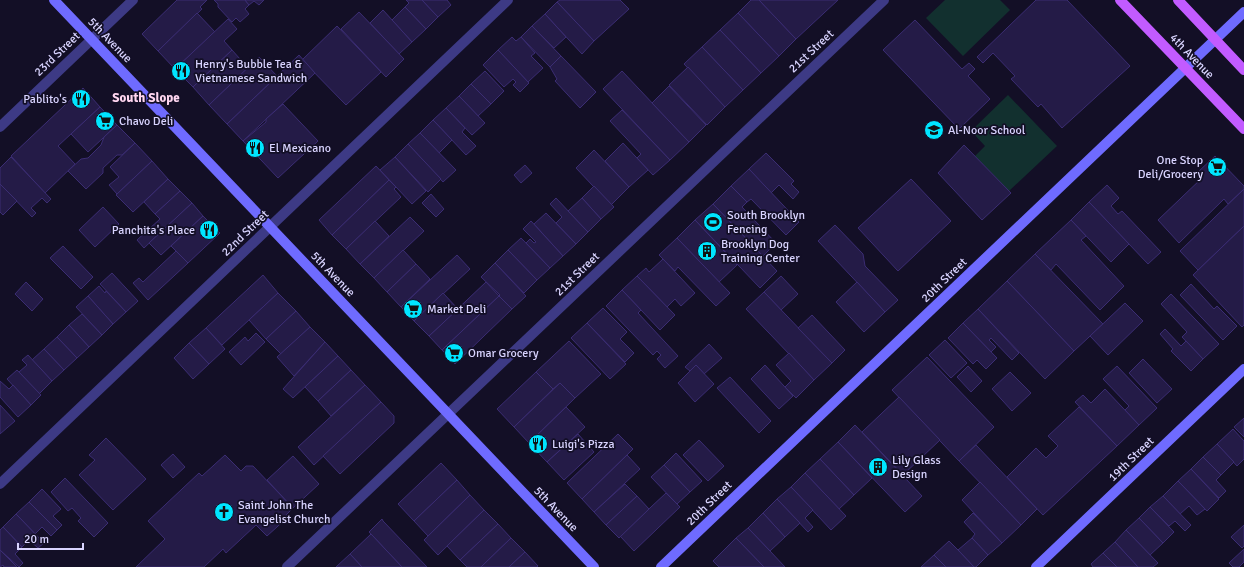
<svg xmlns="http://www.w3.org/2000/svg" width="1244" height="567" font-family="Signika,sans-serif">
<rect width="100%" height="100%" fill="#130f26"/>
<g fill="#12302f">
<path d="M945 0H1000L1010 10 963 56 926 18Z"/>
<path d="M1008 95 1057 146 1009 191 975 156 985 146 971 131Z"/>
</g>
<g fill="#241b47" stroke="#3b2d73">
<path d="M177 0H207L200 7 202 9 158 51 142 34Z"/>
<path d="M214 0H245L249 5 245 9 249 14 240 22 236 18 232 22 218 7V4Z"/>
<path d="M245 0H264L259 5 254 1 249 5Z"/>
<path d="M406 0H422L438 17 426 29 405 7 409 3Z"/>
<path d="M422 0H447L451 5 438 17Z"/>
<path d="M560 0H620L629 9 594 41 557 2Z"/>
<path d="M751 0H759L796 39 779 56 738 13Z"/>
<path d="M759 0H838L796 39Z"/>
<path d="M1036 0H1067L1130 66 1062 128 1041 104 1038 107 1011 79 1015 76 993 53 983 63 977 57Z"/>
<path d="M557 2 594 41 582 54 545 14Z"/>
<path d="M405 7 426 29 412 42 392 20Z"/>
<path d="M383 10 412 42 399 54 370 23Z"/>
<path d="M359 12 404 59 386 77 341 29Z"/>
<path d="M197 13 215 32 175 69 158 51Z"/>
<path d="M738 13 779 56 761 73 720 30Z"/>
<path d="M545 14 566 37 554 48 532 26Z"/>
<path d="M228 19 237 29 224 41 232 50 193 87 175 69Z"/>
<path d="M915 20 962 69 969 63 975 69 968 76 990 99 959 129 883 50Z"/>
<path d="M337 26 381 72 346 105 302 60Z"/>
<path d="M532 26 561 56 550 67 521 37Z"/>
<path d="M720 30 761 73 743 90 702 47Z"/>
<path d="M512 37 516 41 521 37 535 53 531 56 543 68 528 82 498 50Z"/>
<path d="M702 47 743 90 725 107 684 64Z"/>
<path d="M232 50 248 68 209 105 193 87Z"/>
<path d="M498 50 529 83 520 92 513 85 516 82 513 79 504 87 483 65Z"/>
<path d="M299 55 315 73 243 141 227 124Z"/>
<path d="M561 56 596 92 580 108 555 81 557 79 550 67Z"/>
<path d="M259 57 277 76 227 124 209 105Z"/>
<path d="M688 67 725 107 707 125 669 85Z"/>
<path d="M485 71 504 91 491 104 471 84Z"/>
<path d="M622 71 689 142 670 160 603 89Z"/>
<path d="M471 84 491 104 478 116 459 96Z"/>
<path d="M669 86 706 125 689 142 652 103Z"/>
<path d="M83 88 100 107 58 146 75 164 45 193 11 156Z"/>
<path d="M459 96 485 123 472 135 446 108Z"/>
<path d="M283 104 318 141 278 178 243 141 266 122V119Z"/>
<path d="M100 107 117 125 88 152 71 134Z"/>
<path d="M446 108 465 128 462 132 476 146 466 155 433 120Z"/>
<path d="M622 110 670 160 653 175 637 158 641 154 610 121Z"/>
<path d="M433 120 452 140 439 153 420 133Z"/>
<path d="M117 125 135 143 122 155H117L103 168V173L86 189 68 171 81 159 88 158 101 145 104 137Z"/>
<path d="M420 133 456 170 443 182 408 144Z"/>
<path d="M135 143 152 161 117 194 109 185 119 177 110 167Z"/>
<path d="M623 143 648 170 629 187 605 161Z"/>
<path d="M408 144 441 179 428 192 395 157Z"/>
<path d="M964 145 1011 193 982 220 938 173Z"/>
<path d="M594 150 629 187 611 205 576 168Z"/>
<path d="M766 153 794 181 791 184 799 192 793 199 779 185 771 193 749 169Z"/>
<path d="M1215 156 1244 186V189L1228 204 1224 199 1179 243 1158 220 1203 177 1198 172Z"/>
<path d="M11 157 51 199 47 203 42 198 31 208 36 213 32 217 0 184V168Z"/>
<path d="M395 157 426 191 412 204 380 170Z"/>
<path d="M152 161 168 179 133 212 116 195Z"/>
<path d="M525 165 532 173 521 183 514 175Z"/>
<path d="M376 166 389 180 332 235 319 220Z"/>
<path d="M749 169 799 222 786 235 751 199 747 202 731 186Z"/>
<path d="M168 179 180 191 155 214 144 202Z"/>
<path d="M911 179 951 221 898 271 858 228Z"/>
<path d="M389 180 396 187 394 189 401 197 346 249 332 235Z"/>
<path d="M0 184 17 201 3 215 0 212Z"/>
<path d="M1107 185 1119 198 1111 206 1118 214 1122 211 1161 252 1148 264 1089 202Z"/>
<path d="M594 186 614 207 601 219 582 198Z"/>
<path d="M731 186 747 202 742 207 776 243 763 256 713 204Z"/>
<path d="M1244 189V226L1198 270 1180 251Z"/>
<path d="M180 191 192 203 144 248 137 240 160 219 155 214Z"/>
<path d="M431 194 444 209 436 217 422 203Z"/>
<path d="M556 198 588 232 576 244 556 223 562 217 550 204Z"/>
<path d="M582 198 601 219 588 232 568 211Z"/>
<path d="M1089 202 1129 244 1111 262 1071 220Z"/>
<path d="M192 203 203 216 161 255 149 243Z"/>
<path d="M713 204 777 271 760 288 695 220Z"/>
<path d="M103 207 119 224 95 247 79 230Z"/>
<path d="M546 213 576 244 563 256 534 224Z"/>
<path d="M203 216 220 233 188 263 171 246Z"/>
<path d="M410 217 424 231 374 278 360 264Z"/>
<path d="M695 220 737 265 719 282 677 238Z"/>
<path d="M1071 220 1086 236 1081 240 1124 286 1100 310 1056 264 1051 270 1035 254Z"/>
<path d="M375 221 389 236 360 264 346 249Z"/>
<path d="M531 221 563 256 550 268 526 243 530 239 534 243 536 242 523 229Z"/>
<path d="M835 225 863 254 865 266 898 300 885 312 818 241Z"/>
<path d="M1244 226V325L1242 327 1193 275Z"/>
<path d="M521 238 550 268 537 280 508 250Z"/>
<path d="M677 238 730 293 716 306 678 267 675 271 659 255Z"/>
<path d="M63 246 93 277 81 289 50 258Z"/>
<path d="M403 250 416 264 387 292 374 278Z"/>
<path d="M508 250 537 280 524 293 495 263Z"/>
<path d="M176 251 188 263 148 300 133 283 139 278 143 282Z"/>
<path d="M1035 254 1103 324 1074 351 1007 281Z"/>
<path d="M457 255 470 269 414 321 401 307Z"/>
<path d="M663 259 695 293 681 306 675 299 667 307 637 276 646 268 649 272Z"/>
<path d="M495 263 526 296 512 309 499 296 500 295 481 277Z"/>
<path d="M416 264 430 279 401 307 387 292Z"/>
<path d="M112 273 138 301 126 312 100 284Z"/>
<path d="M263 275 278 293 222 345 206 328Z"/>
<path d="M637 276 675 315 660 330 622 290Z"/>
<path d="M781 276 798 294 781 310 764 292Z"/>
<path d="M1007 281 1074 351 1045 379 978 309Z"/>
<path d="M26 282 43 299 32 311 15 294Z"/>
<path d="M486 282 499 296 442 350 429 336Z"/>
<path d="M857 282 885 312 864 332 836 302Z"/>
<path d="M1191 284 1214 309 1217 306 1237 326 1223 340 1180 295Z"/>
<path d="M99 286 105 293 106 291 126 312 113 324 88 296Z"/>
<path d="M622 290 641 310 638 313 678 356 665 368 657 359 661 355 657 351 653 355 606 306Z"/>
<path d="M764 292 832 363 814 380 746 309Z"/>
<path d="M278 293 296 311 266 339 249 320Z"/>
<path d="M443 293 458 309 429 336 414 321Z"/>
<path d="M1171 294 1219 344 1203 359 1182 337 1187 332 1161 304Z"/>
<path d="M88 296 113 324 102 335 76 307Z"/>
<path d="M499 296 512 309 455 364 442 350Z"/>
<path d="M1125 303 1143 321 1108 355 1090 336Z"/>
<path d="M603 308 627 332 620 339 634 353 625 362 587 323Z"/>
<path d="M978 309 1019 353 1012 360 991 338 989 340 996 347 991 352 963 323Z"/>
<path d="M296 311 310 327 281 354 266 339Z"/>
<path d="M82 314 102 335 89 347 69 325Z"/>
<path d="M812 315 845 350 832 363 798 328Z"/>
<path d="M587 323 626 364 610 379 571 338Z"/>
<path d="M963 323 997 358 986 369 977 360 973 364 948 338Z"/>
<path d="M69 325 89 347 77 358 57 337Z"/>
<path d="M310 327 325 342 294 376 277 357Z"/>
<path d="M206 328 225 349 209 364 189 343Z"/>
<path d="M1165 329 1181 346 1186 341 1203 359 1191 371 1171 351 1173 349 1160 334Z"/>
<path d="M256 333 265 342 241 365 229 352 245 337 248 341Z"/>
<path d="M57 337 77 358 64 370 44 349Z"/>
<path d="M945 340 967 363 951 378 929 355Z"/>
<path d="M569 341 601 374 575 398 560 383 553 389 536 372Z"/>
<path d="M325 342 338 356 293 398 283 389Z"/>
<path d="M189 343 209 364 193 379 174 358Z"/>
<path d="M709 344 722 358 704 374 696 365 690 371 685 367Z"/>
<path d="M44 349 64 370 52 381 32 360Z"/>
<path d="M789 353 814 380 796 398 785 387 791 381 776 365Z"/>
<path d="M28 355 52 381 39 394 19 372 27 365 22 360Z"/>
<path d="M338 356 351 370 318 401 305 387Z"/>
<path d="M927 357 994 427 959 461 892 390Z"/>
<path d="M1143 359 1172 389 1157 403 1129 373Z"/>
<path d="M696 365 714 384 695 402 678 383Z"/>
<path d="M765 365 793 396 779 409 751 379Z"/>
<path d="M968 366 982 381 971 392 957 377Z"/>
<path d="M1117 366 1157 408 1139 425 1125 410 1129 406 1103 379Z"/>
<path d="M17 370 41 395 31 405 7 379Z"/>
<path d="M351 370 365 385 331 416 318 401Z"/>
<path d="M536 372 553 389 514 427 497 409Z"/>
<path d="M1010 372 1031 393 1012 411 992 389Z"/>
<path d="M730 377 771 421 759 433 717 388Z"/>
<path d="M0 381 9 389 13 385 31 405 18 417 0 397Z"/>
<path d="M560 383 575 398 529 443 514 427Z"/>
<path d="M365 385 381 402 314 465 298 447Z"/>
<path d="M1105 389 1139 425 1117 446 1075 402 1083 395 1091 403Z"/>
<path d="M899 397 940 440 903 475 862 432Z"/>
<path d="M381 402 394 416V423L340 474 323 456Z"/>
<path d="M0 405 15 421 0 434Z"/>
<path d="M566 407 585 427 547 462 529 443Z"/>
<path d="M1079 407 1117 446 1043 515 1007 477 1036 448 1046 458 1058 446 1048 436Z"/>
<path d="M1244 418V437L1234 427Z"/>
<path d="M855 425 922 496 905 512 838 442Z"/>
<path d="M1233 429 1244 441V459L1237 466 1217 444Z"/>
<path d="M578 434 594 452 564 480 547 462Z"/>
<path d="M618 434 633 449 582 499 567 483Z"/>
<path d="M106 438 146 479 113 510 79 475 95 460 89 455Z"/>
<path d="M699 440 724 466 708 481 683 455Z"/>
<path d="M838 442 872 478 854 495 820 459Z"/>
<path d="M1217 444 1234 462 1221 475 1203 457Z"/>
<path d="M976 445 1037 509 1021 525 959 461Z"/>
<path d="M676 453 702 481 690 492 664 465Z"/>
<path d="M173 454 185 467 173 478 161 465Z"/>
<path d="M225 455 241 471 246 466H253L293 508 286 515 288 517 267 536 256 525 226 553 223 549 204 567H136L165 539 148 521 199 473 202 476Z"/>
<path d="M627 455 640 469 594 512 582 499Z"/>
<path d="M293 456 319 484 293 508 267 480Z"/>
<path d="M1203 457 1221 475 1216 480 1226 491 1219 498 1191 469Z"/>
<path d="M820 459 854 495 839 509 805 473Z"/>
<path d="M441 463 457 480 414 521 398 504Z"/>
<path d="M664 465 690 492 677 504 651 477Z"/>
<path d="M1191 469 1219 499 1207 511 1178 481Z"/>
<path d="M805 473 846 516 831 530 791 487Z"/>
<path d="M65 478 108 523 94 537 78 521 81 518 72 508 68 511 51 492Z"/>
<path d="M457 480 470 495 428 536 414 521Z"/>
<path d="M1178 481 1205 509 1197 515 1189 506 1180 514 1163 496Z"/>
<path d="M980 482 1021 525 1002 543 962 500Z"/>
<path d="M625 484 637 496 606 525 594 512Z"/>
<path d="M791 487 813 510 805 518 813 527 808 532 777 499Z"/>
<path d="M42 489 61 509 53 516 62 525 57 530 29 502Z"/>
<path d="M666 493 680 507 634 551 620 536Z"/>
<path d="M470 495 484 510 438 555 424 540Z"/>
<path d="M637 496 649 509 619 538 606 525Z"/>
<path d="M1163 496 1191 525 1185 531 1175 521 1169 526 1150 507Z"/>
<path d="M777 499 800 523 785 537 763 513Z"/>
<path d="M29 502 57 530 51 536 42 527 35 534 16 514Z"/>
<path d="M1150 507 1174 532 1163 543 1139 518Z"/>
<path d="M484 510 498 524 460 560 447 546Z"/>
<path d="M763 513 785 537 770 551 748 528Z"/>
<path d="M973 513 1002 543 988 555 972 538 975 534 964 522Z"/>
<path d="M16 514 44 543 38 548 29 540 22 547 3 527Z"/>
<path d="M1139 518 1163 543 1150 555 1126 530Z"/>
<path d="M382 519 383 521 427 567H402L369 532Z"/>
<path d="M498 524 511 538 481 567H467L460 560Z"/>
<path d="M1244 525V546L1242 548 1231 537Z"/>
<path d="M3 527 22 547 15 554 23 563 19 567 0 550V530Z"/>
<path d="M748 528 770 551 785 567H764L736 538Z"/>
<path d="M1126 530 1158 563 1153 567H1138L1115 542Z"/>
<path d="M371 534 402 567H362L350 554Z"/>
<path d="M511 538 525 552 509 567H481Z"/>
<path d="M736 538 764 567H719L713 561Z"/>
<path d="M972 538 988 555 976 567H974L958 550Z"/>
<path d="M949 541 958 550 974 567H946L934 555Z"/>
<path d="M1115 542 1138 567H1117L1103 553Z"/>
<path d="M1244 549V562L1239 567H1233L1229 563Z"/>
<path d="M0 550 17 567H4L3 565 0 567Z"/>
<path d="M525 552 538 566 537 567H509Z"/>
<path d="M1103 553 1117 567H1093L1091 564Z"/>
<path d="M350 554 362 567H336Z"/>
<path d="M934 555 946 567H921Z"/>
</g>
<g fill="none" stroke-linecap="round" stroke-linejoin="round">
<g stroke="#3d3a85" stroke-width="10">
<path d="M0 127 133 0"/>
<path d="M0 484 508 0"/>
<path d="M287 567 884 0"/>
</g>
<g stroke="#6f6bff" stroke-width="10">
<path d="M54 0 594 567"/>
<path d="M661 567 1244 12"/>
<path d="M1036 567 1244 369"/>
</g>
<g stroke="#c25bff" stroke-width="10">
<path d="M1120 0 1244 129"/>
<path d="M1178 0 1244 70"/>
</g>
</g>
<defs>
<g id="restaurant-disc" transform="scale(1)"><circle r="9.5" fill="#00e5ff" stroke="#130f26"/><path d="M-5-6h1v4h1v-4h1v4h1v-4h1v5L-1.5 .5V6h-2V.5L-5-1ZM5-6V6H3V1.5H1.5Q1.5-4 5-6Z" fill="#111"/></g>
<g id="supermarket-disc" transform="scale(1)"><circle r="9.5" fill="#00e5ff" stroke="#130f26"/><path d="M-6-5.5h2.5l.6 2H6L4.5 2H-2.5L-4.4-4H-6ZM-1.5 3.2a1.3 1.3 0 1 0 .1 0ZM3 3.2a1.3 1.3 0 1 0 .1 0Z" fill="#111"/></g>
<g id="school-disc" transform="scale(1)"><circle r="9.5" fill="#00e5ff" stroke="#130f26"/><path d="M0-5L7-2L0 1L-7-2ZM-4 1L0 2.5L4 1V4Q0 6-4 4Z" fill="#111"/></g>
<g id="stadium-disc" transform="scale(1)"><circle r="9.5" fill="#00e5ff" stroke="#130f26"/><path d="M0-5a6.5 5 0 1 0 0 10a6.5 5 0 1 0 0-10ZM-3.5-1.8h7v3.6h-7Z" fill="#111"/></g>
<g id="building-disc" transform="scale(1)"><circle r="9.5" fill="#00e5ff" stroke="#130f26"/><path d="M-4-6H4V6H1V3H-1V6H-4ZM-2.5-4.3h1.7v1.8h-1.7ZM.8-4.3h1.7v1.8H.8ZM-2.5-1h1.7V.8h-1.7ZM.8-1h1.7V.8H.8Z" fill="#111"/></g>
<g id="church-disc" transform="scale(1)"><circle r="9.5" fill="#00e5ff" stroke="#130f26"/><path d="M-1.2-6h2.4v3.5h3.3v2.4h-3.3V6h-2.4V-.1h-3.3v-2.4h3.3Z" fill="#111"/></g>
</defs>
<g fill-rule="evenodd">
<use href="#restaurant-disc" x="181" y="71"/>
<use href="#restaurant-disc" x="81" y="99"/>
<use href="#supermarket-disc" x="105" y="121"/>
<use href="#school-disc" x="934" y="130"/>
<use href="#restaurant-disc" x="255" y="148"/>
<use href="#supermarket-disc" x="1217" y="167"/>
<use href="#stadium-disc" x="713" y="222"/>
<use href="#restaurant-disc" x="209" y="230"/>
<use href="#building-disc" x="707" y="251"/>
<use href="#supermarket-disc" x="413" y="309"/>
<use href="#supermarket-disc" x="454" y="353"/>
<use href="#restaurant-disc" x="538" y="444"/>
<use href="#building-disc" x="878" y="467"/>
<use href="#church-disc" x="224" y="512"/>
</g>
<g text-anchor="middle" stroke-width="3.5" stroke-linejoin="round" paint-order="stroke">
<g font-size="12" fill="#d9d4ff" stroke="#130f26">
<text transform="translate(110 40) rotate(46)" y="4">5th Avenue</text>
<text transform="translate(811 51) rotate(-43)" y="4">21st Street</text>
<text transform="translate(57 54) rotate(-44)" y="4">23rd Street</text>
<text transform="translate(1192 56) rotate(46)" y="4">4th Avenue</text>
<text transform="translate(245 233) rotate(-44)" y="4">22nd Street</text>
<text transform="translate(333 274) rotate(46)" y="4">5th Avenue</text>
<text transform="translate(577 274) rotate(-44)" y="4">21st Street</text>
<text transform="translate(944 280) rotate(-44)" y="4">20th Street</text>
<text transform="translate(1131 459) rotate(-44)" y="4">19th Street</text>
<text transform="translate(709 503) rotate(-44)" y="4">20th Street</text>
<text transform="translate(556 509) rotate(46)" y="4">5th Avenue</text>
</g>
<g font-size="12" fill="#d9d4ff" stroke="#130f26" text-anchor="start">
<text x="195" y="68">Henry's Bubble Tea &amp;<tspan x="195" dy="14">Vietnamese Sandwich</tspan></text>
<text x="67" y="103" text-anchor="end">Pablito's</text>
<text x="119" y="125">Chavo Deli</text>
<text x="948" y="134">Al-Noor School</text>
<text x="269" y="152">El Mexicano</text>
<text x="1203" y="164" text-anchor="end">One Stop<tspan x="1203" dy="14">Deli/Grocery</tspan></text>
<text x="727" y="219">South Brooklyn<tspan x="727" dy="14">Fencing</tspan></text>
<text x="195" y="234" text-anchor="end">Panchita's Place</text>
<text x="721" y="248">Brooklyn Dog<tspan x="721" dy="14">Training Center</tspan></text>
<text x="427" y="313">Market Deli</text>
<text x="468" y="357">Omar Grocery</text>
<text x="552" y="448">Luigi's Pizza</text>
<text x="892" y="464">Lily Glass<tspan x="892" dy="14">Design</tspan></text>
<text x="238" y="509">Saint John The<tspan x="238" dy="14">Evangelist Church</tspan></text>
</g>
<g font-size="13" font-weight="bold" fill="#ffd6f0" stroke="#130f26">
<text x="146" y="102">South Slope</text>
</g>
</g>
<path d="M18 543v6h65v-6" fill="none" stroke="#d9d4ff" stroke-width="2"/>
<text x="24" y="543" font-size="12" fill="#d9d4ff" stroke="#130f26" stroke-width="3" paint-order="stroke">20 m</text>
</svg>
